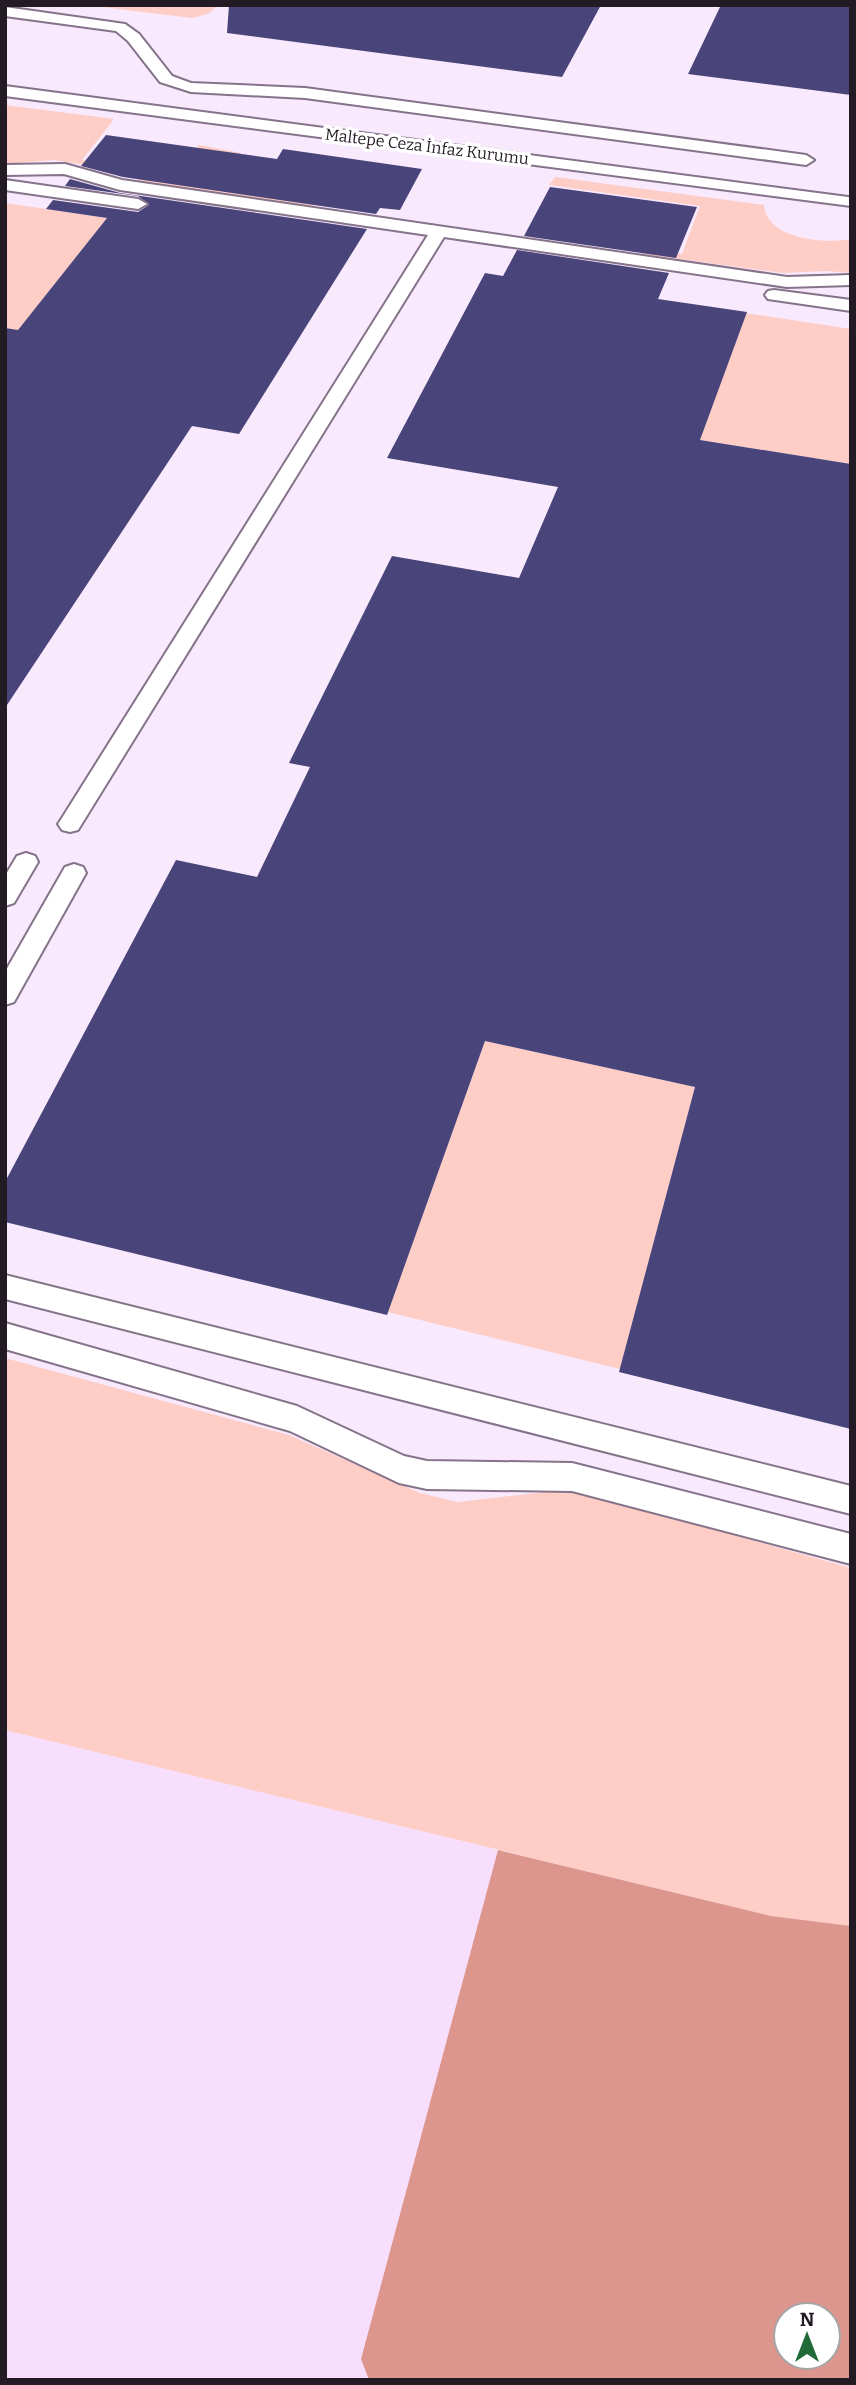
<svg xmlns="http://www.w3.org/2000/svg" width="856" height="2385" font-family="Bitter,serif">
<rect width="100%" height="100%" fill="#f9e9fd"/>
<path fill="#f7defd" d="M5 1730 498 1850 361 2359 369 2380H5Z"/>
<g fill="#fdcdc6">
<path d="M86 5H218L208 14 192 18Z"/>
<path d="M5 105 114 119 82 160 178 175 199 145 241 153 230 172 317 205 299 207 141 182 129 172 54 160 5 164Z"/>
<path d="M555 177 764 205C767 240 825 244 851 239V273L826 271 783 273 642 254 644 249 682 254 700 206 549 185Z"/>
<path d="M5 203 107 218 18 330 5 328Z"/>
<path d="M746 313 851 329V464L700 440Z"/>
<path d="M485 1041 695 1087 620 1369 388 1312Z"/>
<path d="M5 1358 289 1435 420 1493 457 1502 554 1491 592 1495 851 1568V1926L771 1916 5 1730Z"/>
</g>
<path fill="#dc968d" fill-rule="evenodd" d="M498 1850 771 1916 851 1926V2380H369L361 2359ZM786 2315H828V2357H786Z"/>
<g fill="#494479">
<path d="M229 5H601L562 77 227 33Z"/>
<path d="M721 5H851V95L688 74Z"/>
<path d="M106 135 277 159 283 149 422 169 400 210 380 208 376 214 123 177 81 166Z"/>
<path d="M70 179 120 193 367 229 239 434 192 426 5 708V328L18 330 107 218 46 209 53 200 138 212 149 205 138 196 65 186Z"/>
<path d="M550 187 697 207 676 258 524 236Z"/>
<path d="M517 250 669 273 658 299 747 312 700 440 851 464V1429L619 1372 695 1087 485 1041 387 1315 5 1222V1182L176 860 257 877 310 767 289 763 392 556 519 578 558 487 387 458 485 273 503 276Z"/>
</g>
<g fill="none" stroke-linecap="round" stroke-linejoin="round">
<g stroke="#857389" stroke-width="4">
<g id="service">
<path d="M5 7 125 24 139 34 172 76 191 83 305 88 806 155 814 160 806 165 305 98 191 92 160 82 128 41 116 31 5 16Z"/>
<path d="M5 86 848 197 851 198V206L5 96Z"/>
<path d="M65 164 122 180 787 277 851 275V285L787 287 444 237 78 830 70 832 62 830 58 824 62 818 428 235 120 190 64 174 5 175V165Z"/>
<path d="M5 180 138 199 147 204 138 209 5 190Z"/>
<path d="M774 290 851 300V311L768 299 765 295 768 291Z"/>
<path d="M26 853 35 856 38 862 14 903 5 906V876L17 856Z"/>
<path d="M74 864 83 867 86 873 14 1002 5 1005V972L65 867Z"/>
<path d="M5 1275 851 1486V1514L5 1299Z"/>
<path d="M5 1323 297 1406 404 1456 427 1461 572 1463 851 1534V1564L572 1491 427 1489 399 1483 290 1431 5 1349Z"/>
</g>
</g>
<use href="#service" fill="#fff" fill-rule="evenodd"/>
</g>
<g text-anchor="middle" stroke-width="7" stroke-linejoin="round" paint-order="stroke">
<g font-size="16" fill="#231b24" stroke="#fff">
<text transform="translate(427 146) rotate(7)" y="6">Maltepe Ceza İnfaz Kurumu</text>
</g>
</g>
<rect width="856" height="2385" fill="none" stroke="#231b24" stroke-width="14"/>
<g transform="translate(807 2336)"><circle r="33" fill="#ffffff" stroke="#a7a4a7" stroke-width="2"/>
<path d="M0-5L12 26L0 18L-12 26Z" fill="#216b39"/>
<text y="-10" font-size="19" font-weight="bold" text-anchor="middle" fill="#231b24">N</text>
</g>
</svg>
